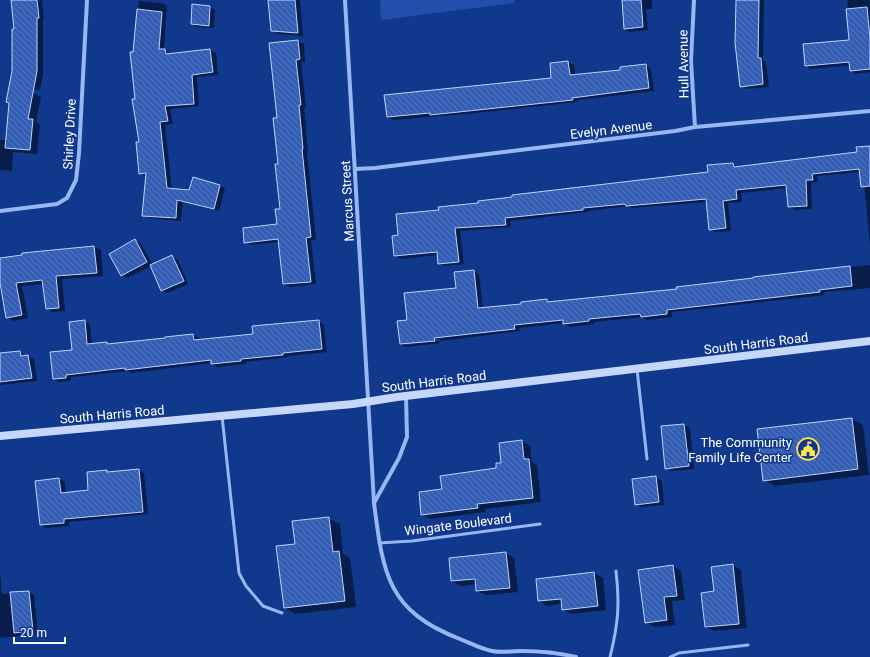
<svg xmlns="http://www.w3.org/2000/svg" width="870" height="657" font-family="Roboto,sans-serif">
<defs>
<pattern id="building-back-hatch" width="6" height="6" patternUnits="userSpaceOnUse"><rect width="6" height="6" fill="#345eb4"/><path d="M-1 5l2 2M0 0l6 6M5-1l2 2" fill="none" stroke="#5276bf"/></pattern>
</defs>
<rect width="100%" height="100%" fill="#10388c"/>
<path fill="#224fab" d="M380 0H514V3L381 20Z"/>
<g fill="#0007">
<path d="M12 0H42L44 20H43V74L40 90 16 87 13 71 15 30Z"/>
<path d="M269 0H300L303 36 278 34 272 30Z"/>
<path d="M623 0H652V9H646L648 30 630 32 625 29Z"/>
<path d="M736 0H764L763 61 766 62 769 87 747 89 741 86Z"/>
<path d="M848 0H870V72L856 74 851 70 850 65 811 69 806 66 850 41 847 11Z"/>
<path d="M139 1 162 3 167 6 164 49 170 53V54L210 50 216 53 218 75 197 77 199 106 170 109 173 124 165 125 172 190 190 191 193 178 220 185 225 189 219 211 183 202 181 221 149 218 143 215 146 177 140 173 134 53Z"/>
<path d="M210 7 215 10 214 28 197 27 192 24Z"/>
<path d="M298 41 304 44 305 62H301L306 107 304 108 308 152H307L316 240H311L316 284 290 287 284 284 279 242 251 245 245 242 278 225 281 210 278 119 270 44Z"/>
<path d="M568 62 574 65 575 76 621 71 646 65 651 69 654 91 577 100 578 102 476 113 393 120 388 117 553 78 551 64Z"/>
<path d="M33 93 41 97 36 122 40 124 37 154 13 152 12 171 0 170V140H7L10 95Z"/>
<path d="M870 147V245L863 174 860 172 817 176 818 182 811 183 812 209 795 210 789 206 787 188 741 193 742 202 728 203 731 231 716 232 710 229 707 202 632 208 628 206 588 211V212L510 221 511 227 460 231 464 264 444 266 439 263 438 255 400 259 395 256 399 236 440 211 480 204 709 173 733 164 739 167 858 153Z"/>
<path d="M135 240 141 244 153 265 172 256 178 260 188 284 167 293 162 290 151 266 127 278 122 275Z"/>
<path d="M94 247 101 250 103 276 62 279 65 311 53 312 47 309 44 284 22 286 28 318 13 321 7 317 2 291H0V259L23 256V254Z"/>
<path d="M870 265V288L824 292 825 295 672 312V317L647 320 642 317 594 322V324L570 327 564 323 519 328 520 331 440 341V339L404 343V345L439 341 440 343 406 347 400 344 408 321 457 289 474 271 479 274 483 309 523 304 547 300 552 303 678 289 754 278V277Z"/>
<path d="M84 321 90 324 92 345 107 343 110 345 166 339V337L193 335 199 338V340L254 334 319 321 324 325 327 352 288 356V357L246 362V364L217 367 212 363 131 373 129 371 71 377V381L59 382 54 379 73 351Z"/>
<path d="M20 352 26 356H28L34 359 37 381 0 385V354Z"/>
<path d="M852 419 863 425 869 475 775 486 764 480Z"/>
<path d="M684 425 690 428 694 469 672 471 666 468 662 427Z"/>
<path d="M522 441 530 446 532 462 537 465 541 502 485 509 486 512 430 519 422 514 443 490 497 469Z"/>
<path d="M138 470 144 473 148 514 69 522V526L47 528 41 525 59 479 65 482 66 494 90 491 106 471 109 473Z"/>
<path d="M656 477 662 481 664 505 641 507 636 504Z"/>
<path d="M328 518 340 524 343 554 350 558 356 607 296 614 285 608 296 545Z"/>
<path d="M506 553 514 558 518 592 486 595 477 591V584L461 586 452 581Z"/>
<path d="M733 565 741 570 747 628 714 631 706 627 715 592Z"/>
<path d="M673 566 681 571 685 600 672 601 675 625 654 627 646 622Z"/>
<path d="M594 573 603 578 606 610 571 614 563 609 562 604 547 606 539 601 537 580Z"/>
<path d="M0 574 2 594 29 592 34 595 38 634 0 638Z"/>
</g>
<g fill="url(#building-back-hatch)" stroke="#bed3fd">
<path d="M11 0H37L39 18H37V71L28 119H33L30 150 5 148 9 103 6 102 12 71V29H14Z"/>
<path d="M268 0H295L298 33 271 31Z"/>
<path d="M622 0H641L643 27 624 29Z"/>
<path d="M736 0H759L758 58H761L763 84 740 87 735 43Z"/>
<path d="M192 4 210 6 209 26 191 24Z"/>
<path d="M867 7 870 38V69L850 71 849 62 805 66 803 44 849 40 846 9Z"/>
<path d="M137 9 162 12 159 49H165L166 54 210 49 213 72 192 75 194 104 165 106 168 121 160 122 167 188 189 190 193 177 220 185 214 209 177 200 176 218 142 216 146 173 139 174 136 142H139L132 99H135L130 52H133Z"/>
<path d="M298 40 300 59 296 60 301 105H299L303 149H302L311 237 306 238 311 282 283 284 278 239 244 243 243 228 277 224 275 209H280L275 164H278L273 118H277L269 43Z"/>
<path d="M568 61 570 75 620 70V67L646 64 649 88 572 98 573 100 430 115V113L387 117 384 95 551 78 550 63Z"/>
<path d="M870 146V186L861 187 859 169 812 174 813 180H806L807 206 788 207 786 185 736 190 737 199 723 201 726 228 709 230 706 199 626 206 625 204 583 208V210L505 218 506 225 455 228 459 262 438 264 437 252 394 256 392 236 398 235 396 214 439 210 438 207 478 203V201L512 197V195L708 172 707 165 733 163 734 167 857 152 856 147Z"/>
<path d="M135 239 147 262 121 276 109 254Z"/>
<path d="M94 246 97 273 56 276 59 308 46 309 42 280 16 283 22 315 6 318 0 283V258L22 255V253Z"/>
<path d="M172 255 184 281 161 291 150 265Z"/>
<path d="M850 266 852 286 819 290 820 292 667 310V314L641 317 640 314 589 319V321L563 324V320L514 325 515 329 434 338 435 341 400 344 397 321 407 320 404 293 456 288 454 272 474 270 478 308 521 304V302L547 299V302L677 289 676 287 753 278V277Z"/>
<path d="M85 320 87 344 107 342V344L165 338V337L193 334 194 340 253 334 252 326 319 320 322 349 283 353V355L241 359V361L211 364V360L125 370V368L66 375V378L53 379 50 352 72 350 69 322Z"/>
<path d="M20 351 21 356 28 355 32 378 0 382V353Z"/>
<path d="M852 418 858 469 763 481 757 429Z"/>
<path d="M684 424 689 466 665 469 661 426Z"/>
<path d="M522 440 524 459H529L533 498 477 504 478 508 421 515 419 492 442 489 440 476 496 468V463H501L499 443Z"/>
<path d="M139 469 143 512 64 519V523L40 525 35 481 59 478 61 493 88 490 87 472 107 470V472Z"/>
<path d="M656 476 659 502 635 505 632 479Z"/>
<path d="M329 517 333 552 339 551 345 601 284 608 276 546 295 544 292 521Z"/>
<path d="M506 552 510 588 476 591 475 579 451 581 449 558Z"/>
<path d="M733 564 739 624 705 627 701 593 714 591 711 567Z"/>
<path d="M673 565 677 596 664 597 667 620 645 623 638 570Z"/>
<path d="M594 572 598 606 562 610 561 599 538 601 536 579Z"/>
<path d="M29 591 33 631 14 633 10 592Z"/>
</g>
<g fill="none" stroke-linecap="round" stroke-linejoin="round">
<g stroke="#97b6f2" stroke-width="3">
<path d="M637 369 647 459"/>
<path d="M222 416 239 573 246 586 263 606 282 613"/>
<path d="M379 543 412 541 540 524"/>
<path d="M610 657C618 625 620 604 616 571"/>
<path d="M670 657 679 653 748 645"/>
</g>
<g stroke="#97b6f2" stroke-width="4">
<path d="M345 0 374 503C383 573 387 611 460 639 470 643 481 649 492 651 501 653 512 651 522 651 540 651 559 653 576 657"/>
<path d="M694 0 691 61 695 127"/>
<path d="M355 169 375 168 675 131 695 127 870 111"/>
<path d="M0 211 57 204 67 198 76 180 79 153 87 0"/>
<path d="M374 503 399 458 407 437 406 396"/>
</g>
<path stroke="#c6d7fc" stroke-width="8" d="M0 436 353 404 397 397 870 341"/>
</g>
<defs>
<g id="civic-ring" transform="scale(1.15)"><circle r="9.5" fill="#10388c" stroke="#ffe258" stroke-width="1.5"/><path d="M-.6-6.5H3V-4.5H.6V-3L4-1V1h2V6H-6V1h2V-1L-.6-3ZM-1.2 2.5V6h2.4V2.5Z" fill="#ffe258"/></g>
</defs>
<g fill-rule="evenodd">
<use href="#civic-ring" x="808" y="449"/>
</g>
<g text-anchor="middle" stroke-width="3" stroke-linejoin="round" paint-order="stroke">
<g font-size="13" fill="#fff" stroke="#10388c">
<text transform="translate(683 64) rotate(-91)" y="5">Hull Avenue</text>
<text transform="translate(611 129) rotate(-7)" y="5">Evelyn Avenue</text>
<text transform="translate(69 134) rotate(-87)" y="5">Shirley Drive</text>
<text transform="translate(347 201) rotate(-93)" y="5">Marcus Street</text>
<text transform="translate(756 343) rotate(-7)" y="5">South Harris Road</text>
<text transform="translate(434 381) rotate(-7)" y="5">South Harris Road</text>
<text transform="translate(112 414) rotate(-5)" y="5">South Harris Road</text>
<text transform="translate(458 524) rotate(-7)" y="5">Wingate Boulevard</text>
</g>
<g font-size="13" fill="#fff" stroke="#10388c" text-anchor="end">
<text x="792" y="447">The Community<tspan x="792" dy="15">Family Life Center</tspan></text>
</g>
</g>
<path d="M14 637v6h51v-6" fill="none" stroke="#ffffff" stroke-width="2"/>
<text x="20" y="637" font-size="12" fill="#ffffff" stroke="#10388c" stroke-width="3" paint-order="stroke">20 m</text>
</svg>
